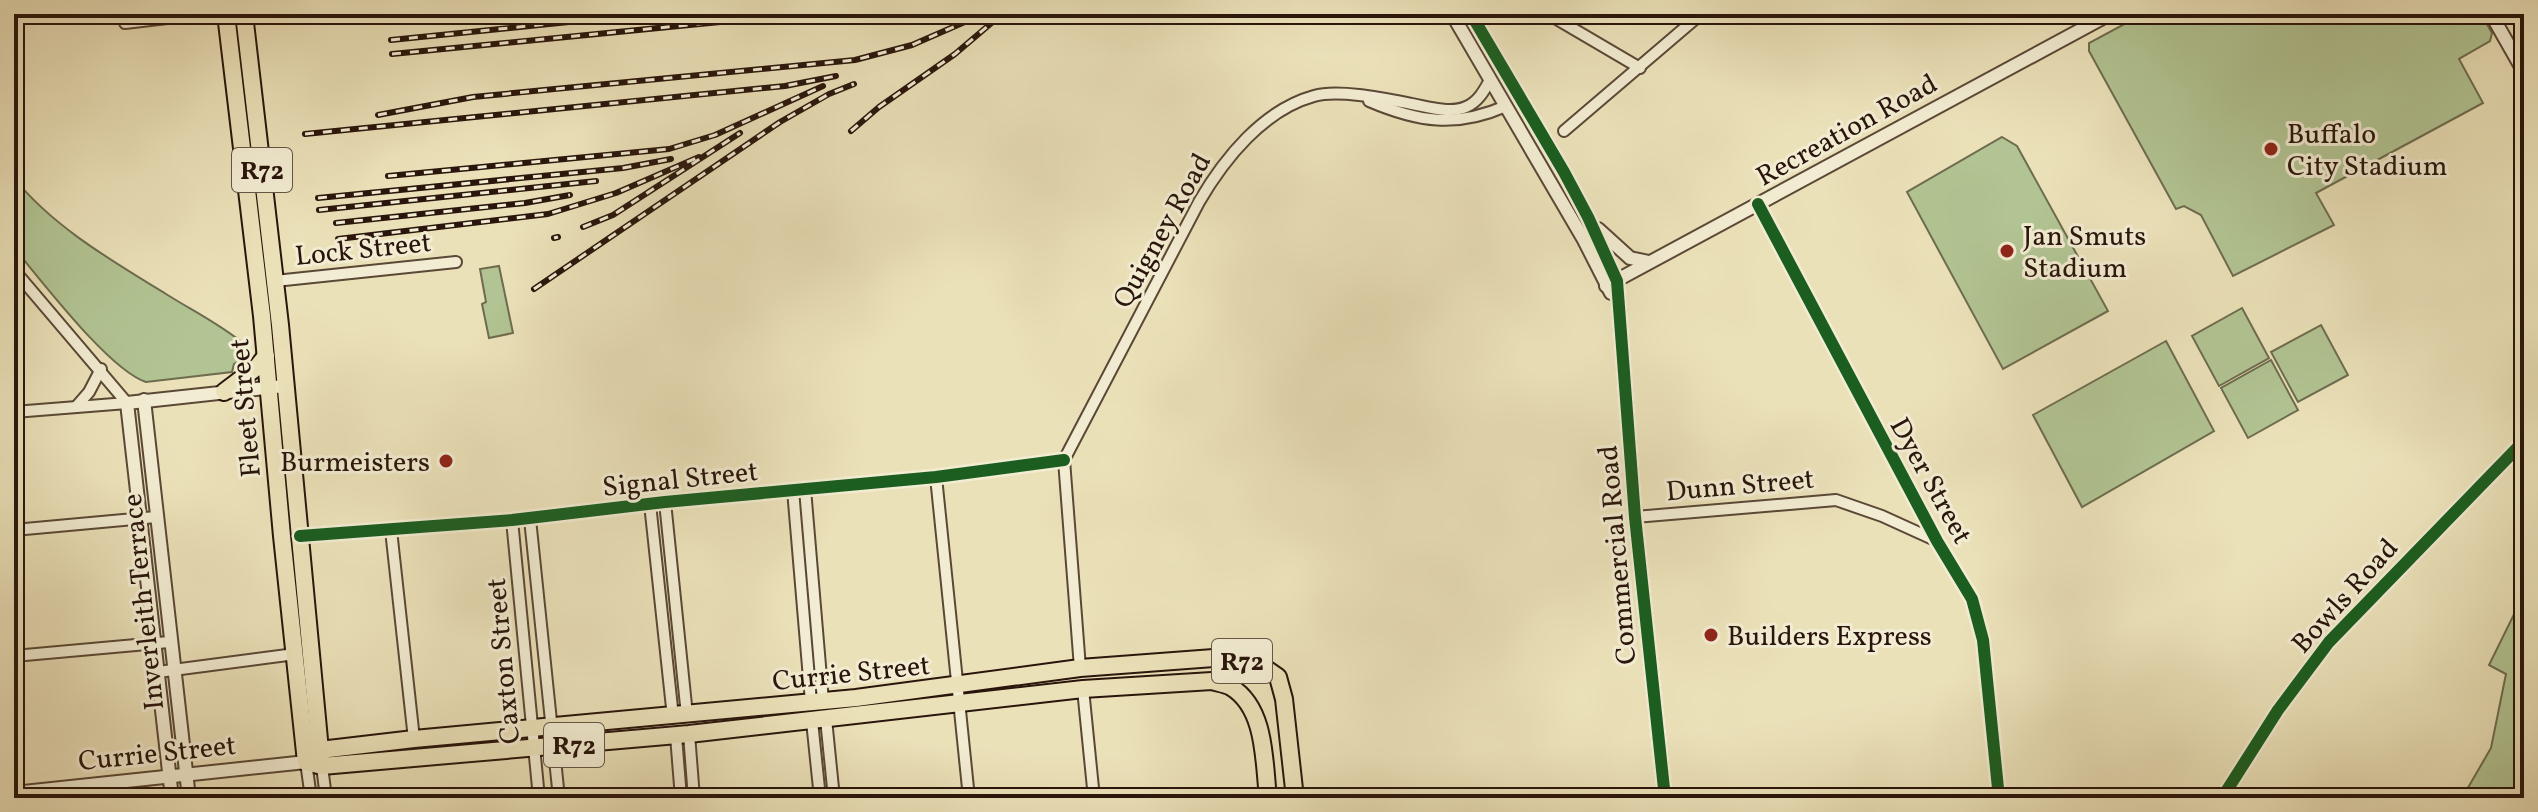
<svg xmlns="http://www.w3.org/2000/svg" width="2538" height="812" font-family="Vollkorn,serif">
<rect width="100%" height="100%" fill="#ebe1b9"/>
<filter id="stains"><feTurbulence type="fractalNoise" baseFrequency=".0025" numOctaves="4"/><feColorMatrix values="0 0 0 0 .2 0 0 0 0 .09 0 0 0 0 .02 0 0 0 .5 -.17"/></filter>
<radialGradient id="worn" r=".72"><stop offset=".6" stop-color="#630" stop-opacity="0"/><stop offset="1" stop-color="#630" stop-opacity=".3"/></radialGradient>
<g fill="#b2c493" stroke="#6e6c4f" stroke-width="2">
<path d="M2143 14H2481L2492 33 2490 41 2459 59 2483 103 2316 193 2334 225 2233 276 2201 215 2184 206 2176 209 2089 51V43Z"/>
<path d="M2002 137 2017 146 2108 311 2003 369 1907 192Z"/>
<path d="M14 178C53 227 114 262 166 294 193 311 220 324 244 344L246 358 234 364 232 372 146 382C109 370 42 281 14 248Z"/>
<path d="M499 266 513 333 489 338 482 304 486 302 480 269Z"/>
<path d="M2242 308 2269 358 2219 386 2192 336Z"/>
<path d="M2321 325 2348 375 2298 402 2271 352Z"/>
<path d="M2166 341 2214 431 2082 507 2033 415Z"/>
<path d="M2271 360 2298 410 2248 438 2221 388Z"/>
<path d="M2524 594V798H2462L2491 748 2506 674 2489 665Z"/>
</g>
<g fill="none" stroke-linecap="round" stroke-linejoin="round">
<g stroke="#5a4836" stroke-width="14">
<g id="minor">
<path d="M121 14 125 23 201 14"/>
<path d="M1548 14 1640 68"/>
<path d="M1369 101C1418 122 1456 128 1506 106"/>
<path d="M1564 131 1701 14"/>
<path d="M1758 204 1937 541 1972 599 1983 640 1999 798"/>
<path d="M14 270 127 403"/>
<path d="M275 281 456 262"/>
<path d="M76 407 89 392 101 369"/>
<path d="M14 412 127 403"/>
<path d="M1064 460 1199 202C1224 159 1263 110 1314 96 1339 89 1386 99 1412 104 1428 107 1450 114 1466 107 1478 102 1484 91 1490 80"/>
<path d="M1064 460 1080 668"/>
<path d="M936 477 969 798"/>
<path d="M805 489 823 701"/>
<path d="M793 490 811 702"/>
<path d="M665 502 687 715"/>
<path d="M650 504 673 717"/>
<path d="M1635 517 1836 500 1882 516 1937 541"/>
<path d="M530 519 559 798"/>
<path d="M512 520 539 798"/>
<path d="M14 530 156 517"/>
<path d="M391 530 414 739"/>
<path d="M300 536 512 520 665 502 936 477 1064 460"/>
<path d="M14 656 169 642"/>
<path d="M158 672 295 654"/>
<path d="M1083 689 1094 798"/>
<path d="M826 719 834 798"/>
<path d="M812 721 820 798"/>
<path d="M689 734 694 798"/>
<path d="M676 736 681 798"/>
<path d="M306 762 311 798"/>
<path d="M322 766 326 798"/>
</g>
</g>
<g stroke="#5a4836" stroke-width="16">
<g id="tertiary">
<path d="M1452 14 1584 240 1611 293"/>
<path d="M1471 14 1564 172 1588 217 1617 281 1635 517 1665 798"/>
<path d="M2491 14 2524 72"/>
<path d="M1598 229 1630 258 1649 262"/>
<path d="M1606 286 2110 14"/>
<path d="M144 400 189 798"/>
<path d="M14 793 306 762"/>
<path d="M172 798 127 403 284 386"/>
<path d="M2222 798 2278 710 2329 642 2524 441"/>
</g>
</g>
<g stroke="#29150b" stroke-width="20">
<g id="primary">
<path d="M226 14 262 316 282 536 306 762"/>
<path d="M244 14 280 325 321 761"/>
<path d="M224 392 257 367 266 356"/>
<path d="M306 762 320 750 414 739 856 698 1080 668 1227 657 1262 666 1278 677 1284 699 1295 798"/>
<path d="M306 762 322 766 689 734 1083 689 1212 681C1218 683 1226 684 1231 687 1266 708 1264 762 1268 798"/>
</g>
</g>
<use href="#minor" stroke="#f2ecd2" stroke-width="10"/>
<use href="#tertiary" stroke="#f2ecd2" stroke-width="12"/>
<use href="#primary" stroke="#ebe1b9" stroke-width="16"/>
<g stroke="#29150b" stroke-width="6">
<g id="rail">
<path d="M391 40 647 14"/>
<path d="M392 54 801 14"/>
<path d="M378 115 473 97 855 60 912 45 967 21"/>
<path d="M851 131 879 107 955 54 1002 14"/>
<path d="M305 134 785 86 836 76"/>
<path d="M388 176 669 149 715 135 823 86"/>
<path d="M318 198 623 168 671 159"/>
<path d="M319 210 596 181"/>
<path d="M336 223 525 203 570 195"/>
<path d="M583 227 613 215 740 133"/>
<path d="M554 238 558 237"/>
<path d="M338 239 548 214 616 193 699 157"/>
<path d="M534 289 780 122 829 94 854 84"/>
</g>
</g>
<use href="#rail" stroke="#f2ecd2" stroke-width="3" stroke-dasharray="9" stroke-linecap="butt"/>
<g stroke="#f2ecd2" stroke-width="17">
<g id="cycleway">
<path d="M1471 14 1564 172 1588 217 1617 281 1635 517 1665 798"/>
<path d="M1758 204 1937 541 1972 599 1983 640 1999 798"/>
<path d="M300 536 512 520 665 502 936 477 1064 460"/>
<path d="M2222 798 2278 710 2329 642 2524 441"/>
</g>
</g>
<use href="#cycleway" stroke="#1b5e20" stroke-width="12"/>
</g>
<g fill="#8f2418" stroke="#f2ecd2" stroke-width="3">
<circle cx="2271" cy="149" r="8"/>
<circle cx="2007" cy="251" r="8"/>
<circle cx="446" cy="461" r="8"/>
<circle cx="1711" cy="635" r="8"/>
</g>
<g text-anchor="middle" stroke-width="6" stroke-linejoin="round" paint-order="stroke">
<g fill="#f2ecd2" stroke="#655647" stroke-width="2">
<rect x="232" y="148" width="60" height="44" rx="6"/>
<rect x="1212" y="639" width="60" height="44" rx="6"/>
<rect x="544" y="723" width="60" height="44" rx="6"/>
</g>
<g font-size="26" font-weight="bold" fill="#29150b">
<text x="262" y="179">R72</text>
<text x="1242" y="670">R72</text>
<text x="574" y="754">R72</text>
</g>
<g font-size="28" fill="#29150b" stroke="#f2ecd2">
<text transform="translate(1846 129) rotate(-29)" y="10">Recreation Road</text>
<text transform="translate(1161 230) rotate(-61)" y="10">Quigney Road</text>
<text transform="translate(363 248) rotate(-6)" y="10">Lock Street</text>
<text transform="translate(244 408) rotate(-95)" y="10">Fleet Street</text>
<text transform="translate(680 478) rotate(-6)" y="10">Signal Street</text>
<text transform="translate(1932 480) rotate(61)" y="10">Dyer Street</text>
<text transform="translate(1740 484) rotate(-5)" y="10">Dunn Street</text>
<text transform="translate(1616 555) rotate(-95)" y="10">Commercial Road</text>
<text transform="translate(2344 595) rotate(-48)" y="10">Bowls Road</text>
<text transform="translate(142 602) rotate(-96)" y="10">Inverleith Terrace</text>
<text transform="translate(502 661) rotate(-95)" y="10">Caxton Street</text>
<text transform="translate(851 672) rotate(-6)" y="10">Currie Street</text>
<text transform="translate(157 752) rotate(-6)" y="10">Currie Street</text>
</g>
<g font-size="28" fill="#29150b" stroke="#f2ecd2" text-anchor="start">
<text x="2287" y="143">Buffalo<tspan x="2287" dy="32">City Stadium</tspan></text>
<text x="2023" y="245">Jan Smuts<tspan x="2023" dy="32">Stadium</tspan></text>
<text x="430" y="471" text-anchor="end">Burmeisters</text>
<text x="1727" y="645">Builders Express</text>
</g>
</g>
<rect width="2538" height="812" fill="none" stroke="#ebe1b9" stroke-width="48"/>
<rect x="16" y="16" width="2506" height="780" fill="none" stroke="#29150b" stroke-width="4"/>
<rect x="24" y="24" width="2490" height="764" fill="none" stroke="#29150b" stroke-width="2"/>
<rect width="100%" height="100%" filter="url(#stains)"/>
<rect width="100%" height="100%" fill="url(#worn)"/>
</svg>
